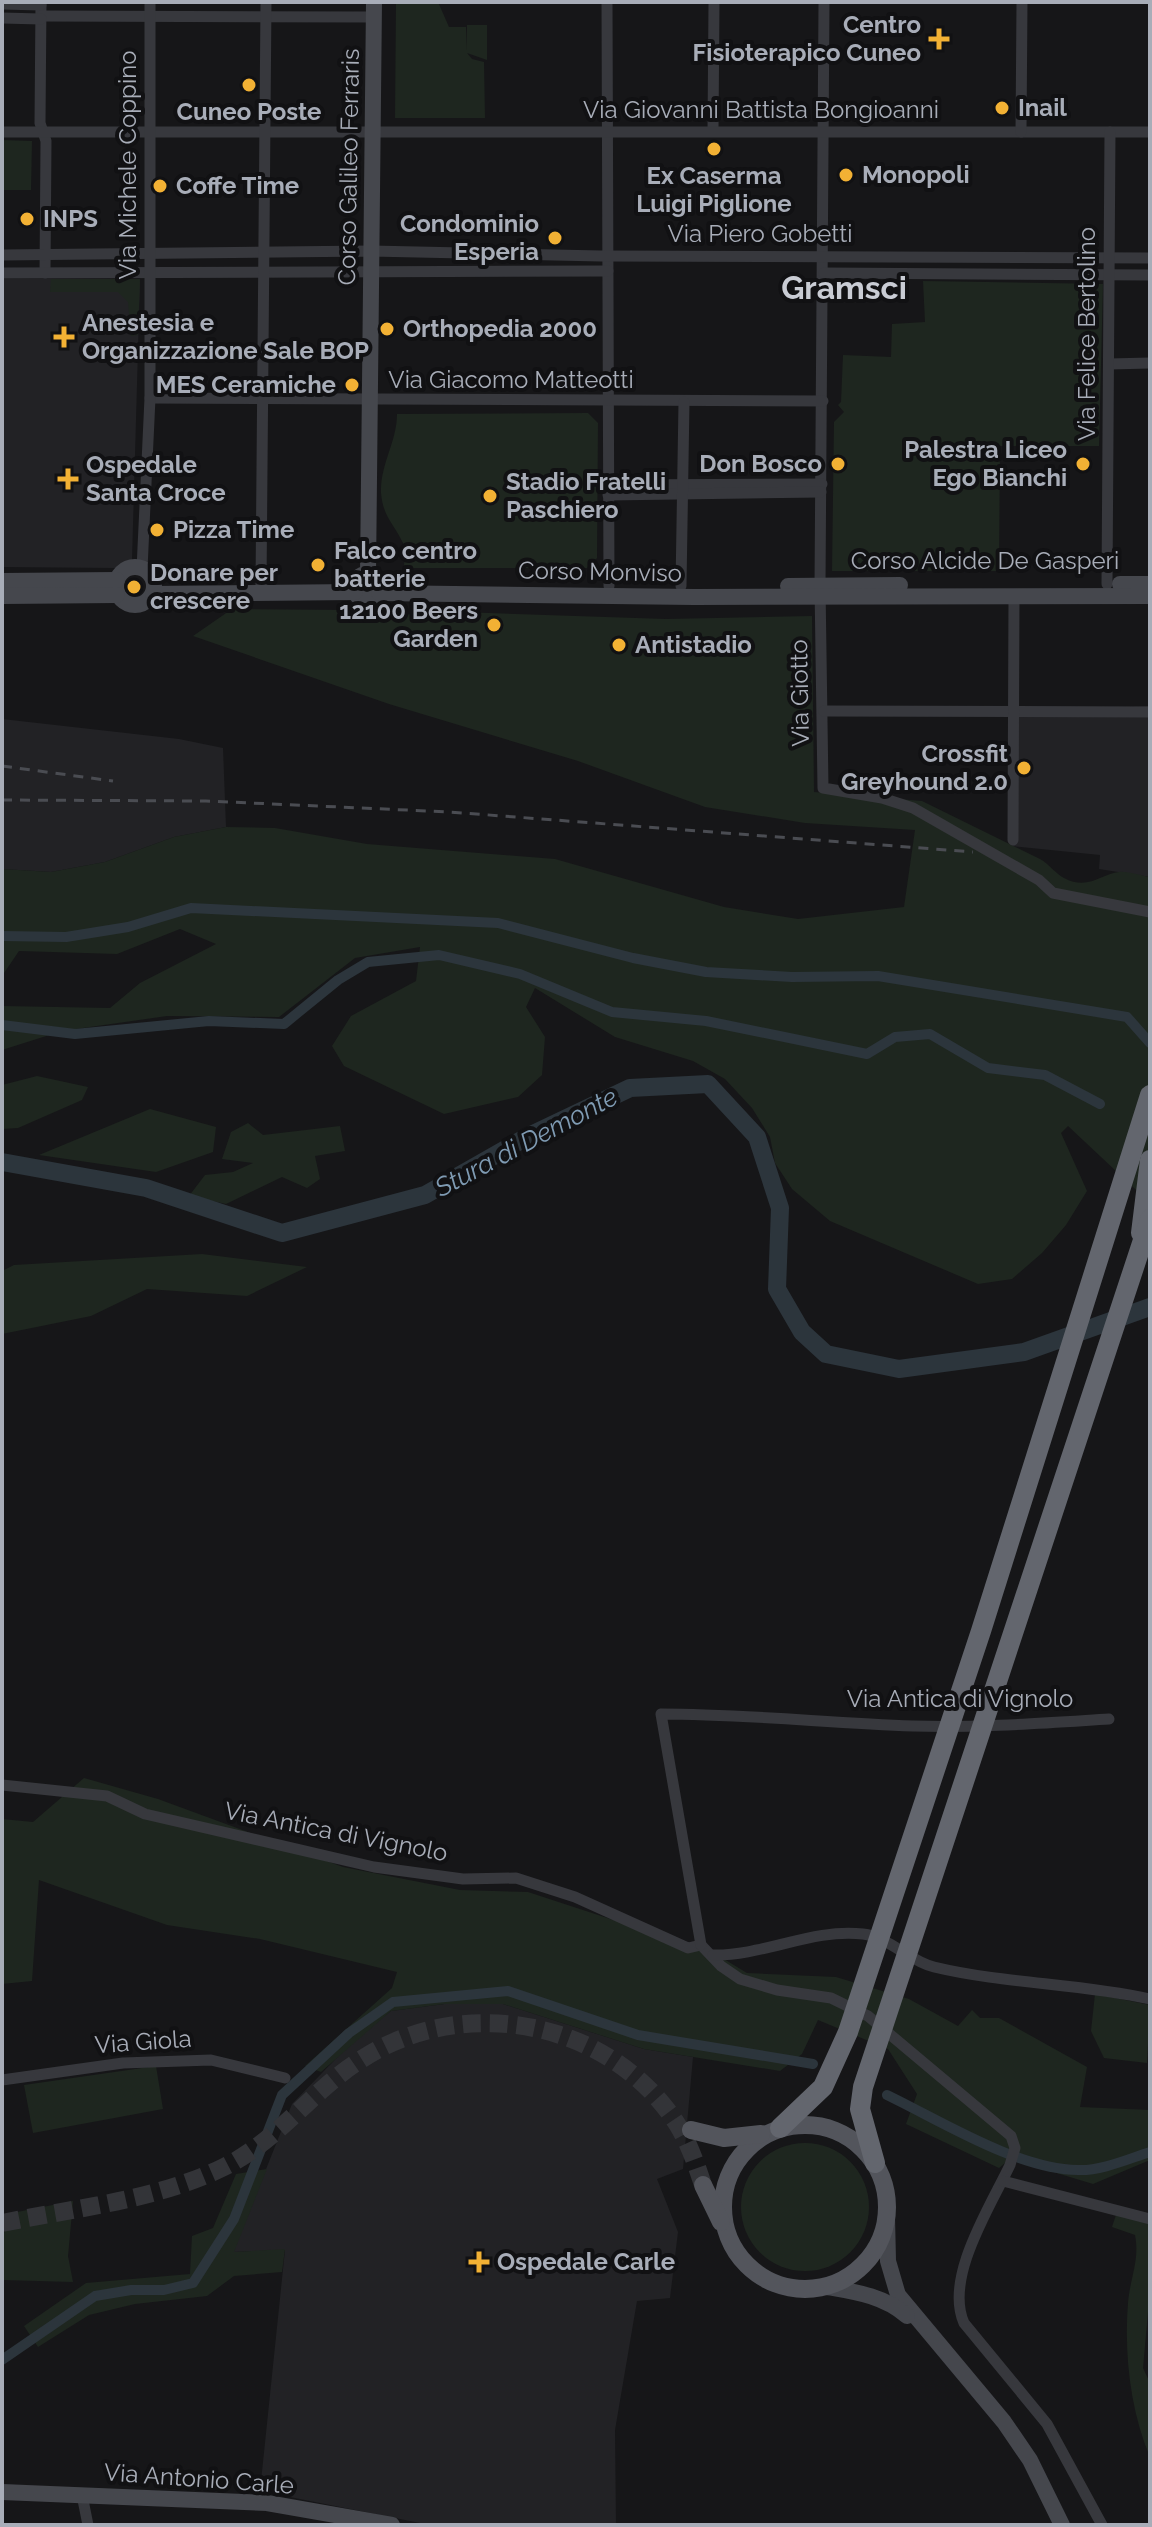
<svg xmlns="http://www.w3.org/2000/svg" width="1152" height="2527" font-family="Raleway,sans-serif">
<rect width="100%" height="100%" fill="#161618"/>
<g fill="#222225">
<path d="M2 279H140L132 560 115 568 2 567Z"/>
<path d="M1150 706V877L1099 869 1100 855 1010 846 1009 713Z"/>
<path d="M2 719 179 739 223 748 226 827 174 837 105 862 51 872 2 869Z"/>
<path d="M444 2004H503L644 2049 693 2057 683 2169 657 2179 678 2232 670 2298 637 2301 615 2430 616 2525H430L260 2491 285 2250 233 2252 292 2104 352 2042 391 2011Z"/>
</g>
<g fill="#1e261f">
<path d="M396 2H438L449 27H466L467 51V25H487V60L467 53 472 59 484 62 485 118H395Z"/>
<path d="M2 140 32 141 31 190H2Z"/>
<path d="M51 279H140L138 335 131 336 128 302 118 292H50Z"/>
<path d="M923 281 1103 284 1099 446H1000L999 568 996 571H832L834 422 844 412 838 405 841 402 843 355 891 357 892 324 925 322Z"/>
<path d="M588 413 598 423 597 558 587 568H404C404 561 406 550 403 543 394 524 383 517 381 493 380 464 397 442 397 414Z"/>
<path d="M232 609 352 610 369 616 460 612 666 619 812 616 814 792 922 801 1040 859C1049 864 1056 874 1064 878 1088 891 1103 873 1119 872 1128 871 1141 876 1150 877V1203L1068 1126 1061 1133 1087 1191 1066 1225 1042 1253 1012 1279 978 1284 830 1221 792 1189 775 1163 770 1137 752 1108 725 1079 693 1061 615 1037 535 988 526 1007 545 1037 542 1075 518 1097 444 1114 344 1066 332 1046 351 1016 416 981 420 947 355 958 279 1017 167 1016 62 1031 2 1050V1006L110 1008 140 983 216 944 180 929 117 954 19 951 2 976V869L51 872 105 862 174 837 226 827 275 828 367 844 555 859 724 907 798 919 904 907 915 830 805 823 705 807 578 761 389 704 193 636Z"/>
<path d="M37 1076 88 1087 82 1100 18 1128 2 1129V1085Z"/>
<path d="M150 1109 216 1127 213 1152 156 1172 39 1155Z"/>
<path d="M248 1123 263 1135 340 1126 345 1151 315 1156 320 1179 307 1188 282 1177 226 1204 189 1196 205 1175 233 1172 253 1163 222 1159 231 1132Z"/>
<path d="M202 1254 307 1267 247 1296 147 1289 91 1316 2 1334V1271L14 1265Z"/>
<path d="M84 1778 158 1799 343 1867 460 1890 528 1892 714 1953 747 1973 836 1977 909 1999 958 2026 972 2010 980 2018H999L1087 2067 1080 2107 1150 2110V2160L1093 2184 1010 2159 999 2168 906 2124 917 2094 888 2049 818 2020 802 2054 780 2071 644 2049 503 2004H444L391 2011 321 2072 305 2066 392 1988 397 1972 260 1939 167 1925 39 1880 32 1981 2 1984V1819L33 1822Z"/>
<path d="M1095 1994 1150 2005 1147 2063 1104 2058 1091 2031Z"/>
<path d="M156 2066 163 2109 33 2133 24 2085Z"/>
<circle cx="805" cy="2207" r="64"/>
<path d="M267 2169 234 2252 285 2249 282 2272 234 2276 207 2296 135 2304 89 2315 38 2347 24 2326 86 2283 190 2274 192 2236 213 2228 236 2174Z"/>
<path d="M73 2201 68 2256 73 2282 2 2280V2233L5 2232 2 2215Z"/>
<path d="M1119 2206 1150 2225V2290L1143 2368 1150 2383V2457C1130 2410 1124 2353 1128 2303 1130 2278 1140 2260 1135 2235L1112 2227Z"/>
</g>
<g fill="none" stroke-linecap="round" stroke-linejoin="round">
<g stroke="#2c353c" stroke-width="10">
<path d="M2 936 66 937 128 927 191 908 498 923 633 958 706 972 792 977 878 976 1127 1017 1150 1043"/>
<path d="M2 1025 75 1034 209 1021 284 1024 338 980 368 962 439 955 520 974 612 1012 706 1021 867 1054 895 1037 930 1034 988 1068 1045 1075 1100 1104"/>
<path d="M887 2095C941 2121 1017 2169 1078 2170 1101 2171 1128 2159 1150 2152"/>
<path d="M2 2360 95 2296 131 2290H164L193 2283 234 2219 282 2095 349 2033 393 2002 508 1991 638 2035 813 2064"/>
</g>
<path stroke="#2c353c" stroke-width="18" d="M2 1162 146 1188 282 1233 425 1195 525 1138 630 1088 708 1084 757 1137 780 1208 777 1289 802 1332 826 1354 899 1369 1024 1352 1150 1307"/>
<path stroke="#333438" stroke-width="18" stroke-dasharray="18 9" stroke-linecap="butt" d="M2 2223C75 2208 157 2200 224 2167 279 2140 312 2090 362 2059 464 1993 610 2020 677 2124 689 2143 696 2164 703 2185"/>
<g stroke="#37383d" stroke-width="11">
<path d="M41 2 40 123 46 141 45 273"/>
<path d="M607 2 609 586"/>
<path d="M824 2 820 586 823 788 882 798 913 808 1039 880 1053 893 1150 912"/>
<path d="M2 4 41 5"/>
<path d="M41 16 374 17"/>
<path d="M2 18 41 19"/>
<path d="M713 130 714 2"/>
<path d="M2 132H1150"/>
<path d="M1021 132 1022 2"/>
<path d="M2 255 371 251 601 256 1150 258"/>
<path d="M2 273 608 271"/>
<path d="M824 273 1150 275"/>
<path d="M1109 364 1150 363"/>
<path d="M150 398 823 401"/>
<path d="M609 485 822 484"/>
<path d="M608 495 821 492"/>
<path d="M142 569 150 398V2"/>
<path d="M1107 584 1110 132"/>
<path d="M261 586 266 2"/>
<path d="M681 586 684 402"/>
<path d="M824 711 1150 712"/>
<path d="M1013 840 1014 595"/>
<path d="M2 1785 107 1796 145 1814 374 1867 463 1879 516 1878 575 1897 688 1948 701 1945"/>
<path d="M701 1945 721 1966 740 1979 777 1990 831 1998 868 2016 1011 2136 1015 2148 1010 2165C990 2207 944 2278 964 2323L1047 2424 1102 2525"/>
<path d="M701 1945 661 1714C745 1714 828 1723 913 1726 978 1728 1044 1723 1109 1719"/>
<path d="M713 1955C764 1956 812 1928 863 1934 889 1937 909 1961 934 1967 1005 1984 1079 1983 1150 1999"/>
<path d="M2 2080 123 2063 211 2060 285 2078"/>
<path d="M1003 2181 1150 2219"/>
<path d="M82 2495 88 2525"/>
</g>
<g stroke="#45474d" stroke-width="16">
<circle cx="135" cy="586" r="19"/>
<circle cx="367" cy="587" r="13"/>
<path d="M368 574 374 2"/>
<path d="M2 581 117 580"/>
<path d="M1120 584H1150"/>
<path d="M788 586 900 585"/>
<path d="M379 593 694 597 1150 596"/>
<path d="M153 594 355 592"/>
<path d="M2 596 117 595"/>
<path d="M887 2217 888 2261 898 2295 1004 2422 1030 2460 1062 2525"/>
<path d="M827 2287C856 2292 884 2296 907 2316"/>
<path d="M2 2492 267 2503 392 2525"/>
</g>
<g stroke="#53555c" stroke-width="18">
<circle cx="805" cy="2207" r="82"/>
<path d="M691 2130 724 2138 761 2134"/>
<path d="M703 2185 721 2222"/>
</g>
<g stroke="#63666e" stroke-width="20">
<path d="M1141 1233 1150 1160"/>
<path d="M780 2128 823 2087 848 2032 981 1631 1150 1095"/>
<path d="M875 2163 860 2109 863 2087 1150 1219"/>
</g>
<g stroke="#4a4c52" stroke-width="3" stroke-dasharray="10 8" stroke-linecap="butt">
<path d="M2 766 113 781"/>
<path d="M2 800 206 801 450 812 973 852"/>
</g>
</g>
<g fill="#f2b134" stroke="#111113" stroke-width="3">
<path d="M935 27h8v8h8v8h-8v8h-8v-8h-8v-8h8z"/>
<circle cx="249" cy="85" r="8"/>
<circle cx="1002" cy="108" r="8"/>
<circle cx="714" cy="149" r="8"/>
<circle cx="846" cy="175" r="8"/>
<circle cx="160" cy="186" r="8"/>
<circle cx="27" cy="219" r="8"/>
<circle cx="555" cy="238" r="8"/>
<circle cx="387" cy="329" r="8"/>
<path d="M60 325h8v8h8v8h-8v8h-8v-8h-8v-8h8z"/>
<circle cx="352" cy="385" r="8"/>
<circle cx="838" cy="464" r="8"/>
<circle cx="1083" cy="464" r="8"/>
<path d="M64 467h8v8h8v8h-8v8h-8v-8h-8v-8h8z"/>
<circle cx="490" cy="496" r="8"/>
<circle cx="157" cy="530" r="8"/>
<circle cx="318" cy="565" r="8"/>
<circle cx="134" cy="587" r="8"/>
<circle cx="494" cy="625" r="8"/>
<circle cx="619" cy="645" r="8"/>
<circle cx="1024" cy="768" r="8"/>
<path d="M475 2250h8v8h8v8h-8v8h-8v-8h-8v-8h8z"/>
</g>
<g text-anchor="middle" stroke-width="8" stroke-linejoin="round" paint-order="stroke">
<g font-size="24" font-weight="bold" fill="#a8adb8" stroke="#111113" text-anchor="start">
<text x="921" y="33" text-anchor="end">Centro<tspan x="921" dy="28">Fisioterapico Cuneo</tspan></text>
<text x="1018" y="116">Inail</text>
<text x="249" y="120" text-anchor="middle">Cuneo Poste</text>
<text x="862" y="183">Monopoli</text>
<text x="714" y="184" text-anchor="middle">Ex Caserma<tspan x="714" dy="28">Luigi Piglione</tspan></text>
<text x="176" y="194">Coffe Time</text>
<text x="43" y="227">INPS</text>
<text x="539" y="232" text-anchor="end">Condominio<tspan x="539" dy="28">Esperia</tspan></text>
<text x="82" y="331">Anestesia e<tspan x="82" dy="28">Organizzazione Sale BOP</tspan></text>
<text x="403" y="337">Orthopedia 2000</text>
<text x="336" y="393" text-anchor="end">MES Ceramiche</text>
<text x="1067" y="458" text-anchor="end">Palestra Liceo<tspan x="1067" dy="28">Ego Bianchi</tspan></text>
<text x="822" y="472" text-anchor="end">Don Bosco</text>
<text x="86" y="473">Ospedale<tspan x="86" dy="28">Santa Croce</tspan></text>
<text x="506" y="490">Stadio Fratelli<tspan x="506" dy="28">Paschiero</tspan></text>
<text x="173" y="538">Pizza Time</text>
<text x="334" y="559">Falco centro<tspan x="334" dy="28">batterie</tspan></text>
<text x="150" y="581">Donare per<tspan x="150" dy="28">crescere</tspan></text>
<text x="478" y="619" text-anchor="end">12100 Beers<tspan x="478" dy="28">Garden</tspan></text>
<text x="635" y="653">Antistadio</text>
<text x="1008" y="762" text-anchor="end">Crossfit<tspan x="1008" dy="28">Greyhound 2.0</tspan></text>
<text x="497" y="2270">Ospedale Carle</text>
</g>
<g font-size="24" fill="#a8adb8" stroke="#111113">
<text x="761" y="118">Via Giovanni Battista Bongioanni</text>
<text transform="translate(128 165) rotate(-90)" y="8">Via Michele Coppino</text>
<text transform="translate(349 167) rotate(-89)" y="8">Corso Galileo Ferraris</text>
<text x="760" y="242">Via Piero Gobetti</text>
<text transform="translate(1087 334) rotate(-90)" y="8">Via Felice Bertolino</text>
<text x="511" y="388">Via Giacomo Matteotti</text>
<text x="985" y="569">Corso Alcide De Gasperi</text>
<text transform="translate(600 572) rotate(1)" y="8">Corso Monviso</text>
<text transform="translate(800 693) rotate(-91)" y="8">Via Giotto</text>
<text x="960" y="1707">Via Antica di Vignolo</text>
<text transform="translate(336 1832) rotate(11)" y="8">Via Antica di Vignolo</text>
<text transform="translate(143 2042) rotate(-4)" y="8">Via Giola</text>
<text transform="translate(199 2479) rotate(4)" y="8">Via Antonio Carle</text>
</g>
<g font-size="26" font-style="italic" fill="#7f9bb3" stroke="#111113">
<text transform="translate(526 1142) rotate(-28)" y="9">Stura di Demonte</text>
</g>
<g font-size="32" font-weight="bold" fill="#c9ccd4" stroke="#111113">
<text x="844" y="299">Gramsci</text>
</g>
</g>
<rect width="1152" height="2527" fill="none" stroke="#a8adb8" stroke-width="8"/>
</svg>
